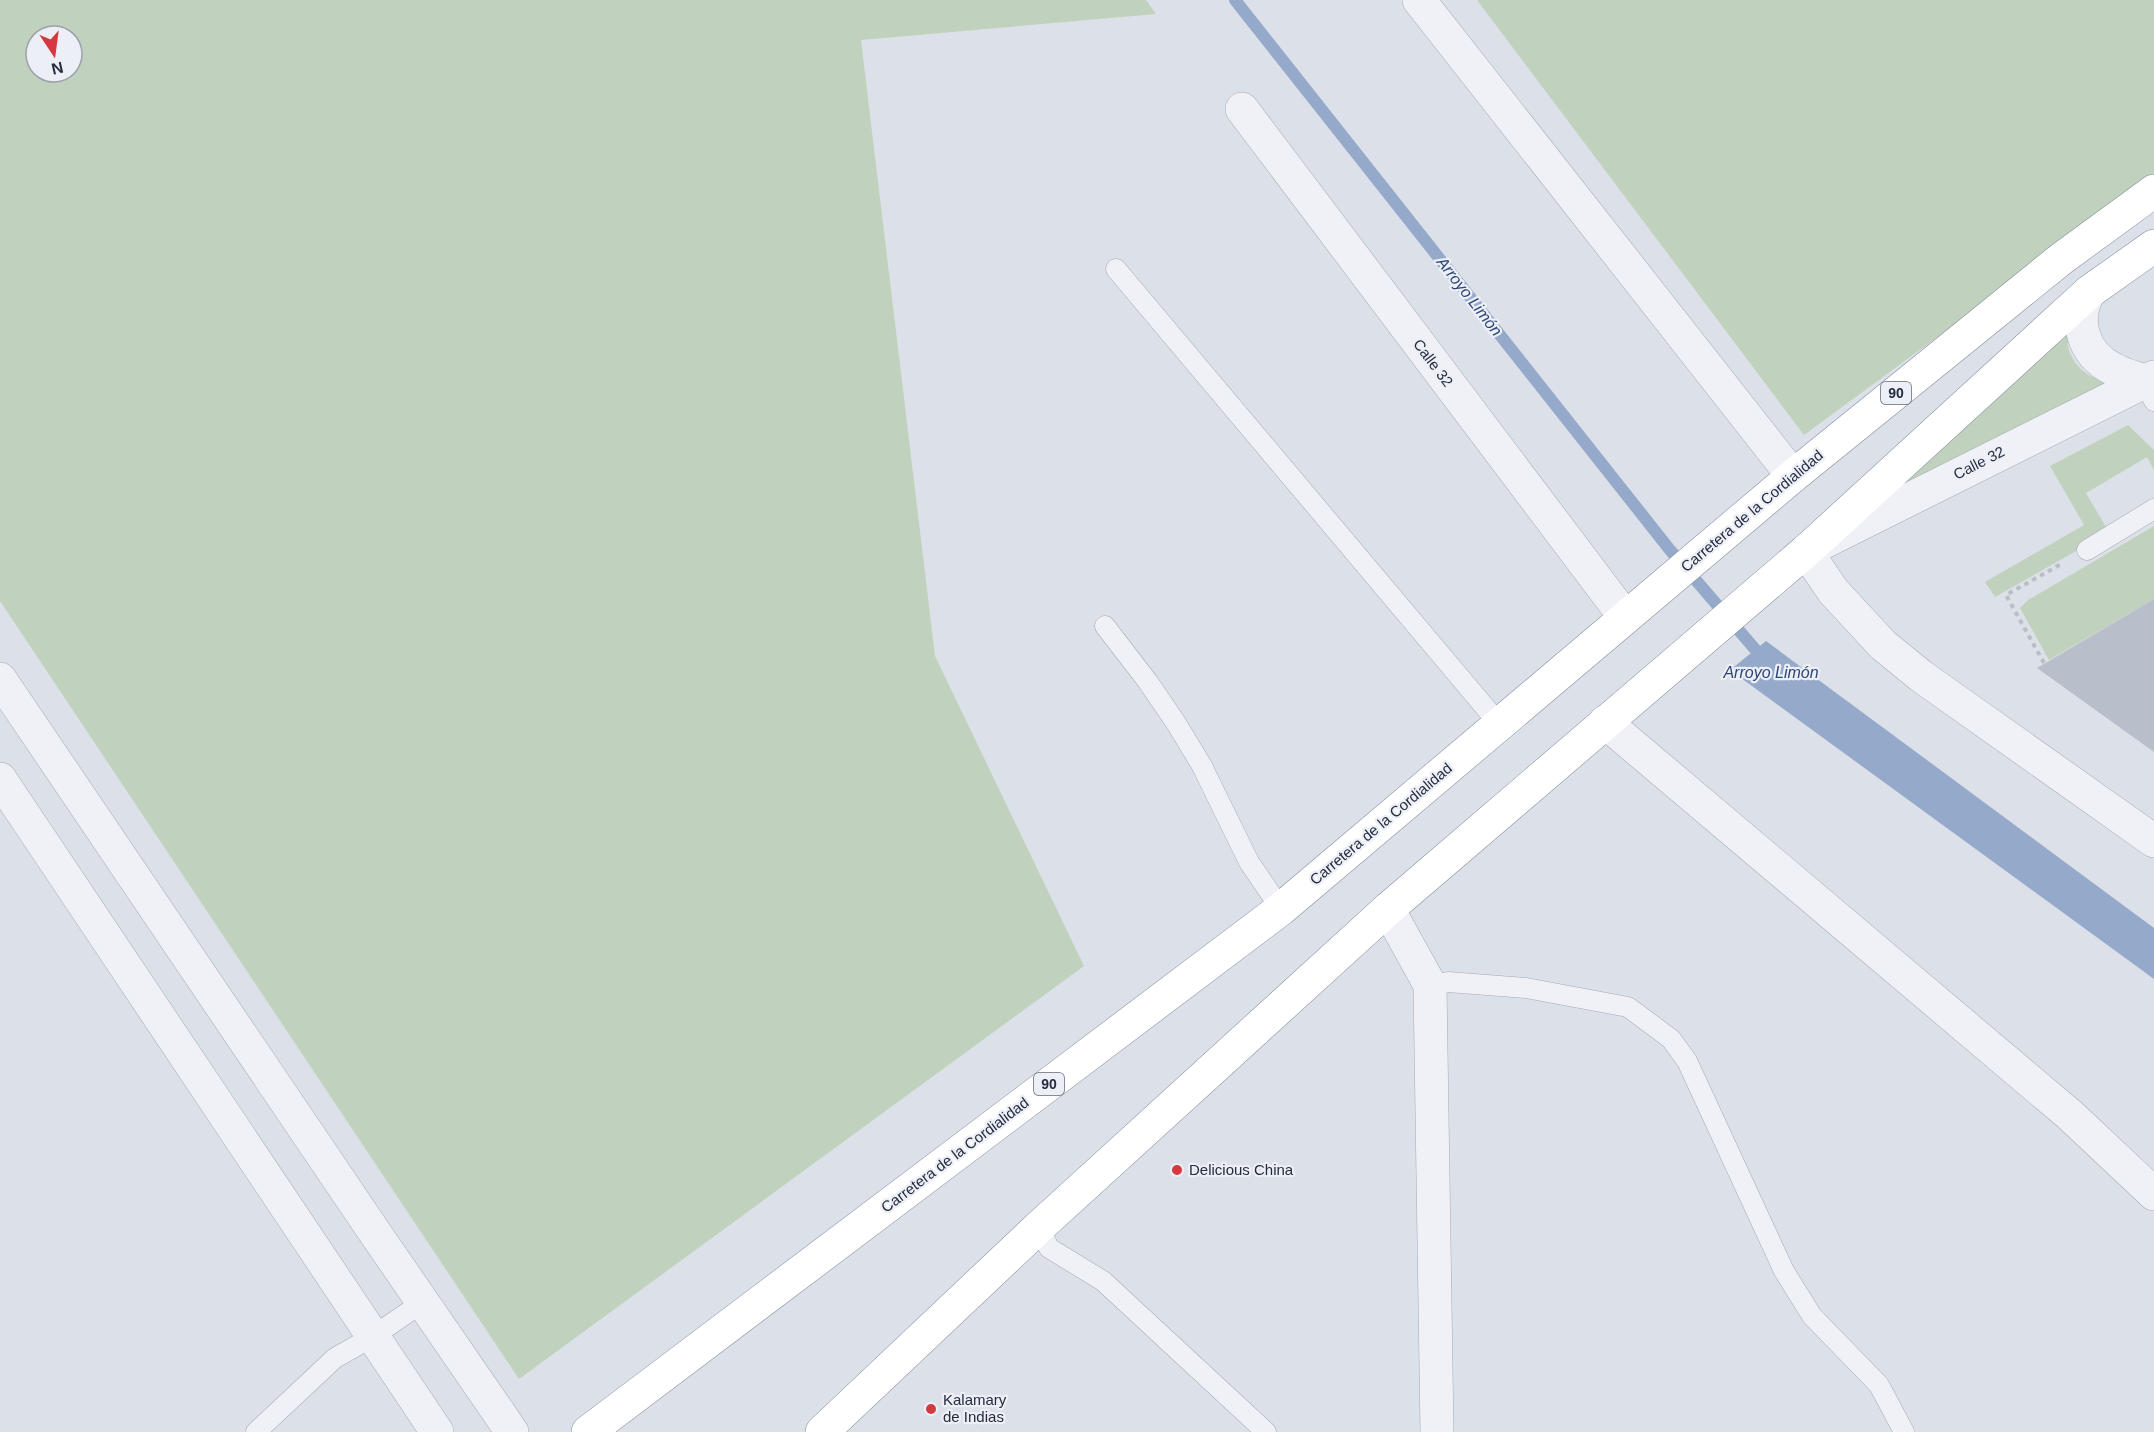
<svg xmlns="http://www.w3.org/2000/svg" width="2154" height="1432" font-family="Arial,sans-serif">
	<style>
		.green { fill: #c0d2bd; fill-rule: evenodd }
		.water { fill: #95a9cb }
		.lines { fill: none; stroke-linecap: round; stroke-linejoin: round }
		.stream { stroke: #95a9cb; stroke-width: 12 }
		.building { fill: #b9becb }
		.service-casing { stroke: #a5aab5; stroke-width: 21 }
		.minor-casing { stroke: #a5aab5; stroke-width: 34 }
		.tertiary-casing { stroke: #a5aab5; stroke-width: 34 }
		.trunk-casing { stroke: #838b9f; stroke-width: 34 }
		.path { stroke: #babec6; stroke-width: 4; stroke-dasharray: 4.5 4.5; stroke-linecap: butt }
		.service { stroke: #eff1f6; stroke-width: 20 }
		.minor { stroke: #eff1f6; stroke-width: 33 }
		.tertiary { stroke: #eff1f6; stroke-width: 33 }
		.trunk { stroke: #fff; stroke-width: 33 }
		.poi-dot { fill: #d63840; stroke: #eceff5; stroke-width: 2 }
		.labels { text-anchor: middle; stroke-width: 4.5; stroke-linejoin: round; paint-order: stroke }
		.shield { fill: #eceff5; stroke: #616676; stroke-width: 1.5 }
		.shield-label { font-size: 14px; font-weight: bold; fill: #252c3f }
		.street-label { font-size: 15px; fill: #252c3f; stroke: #eceff5 }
		.poi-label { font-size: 15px; fill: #252c3f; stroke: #eceff5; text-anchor: start }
		.water-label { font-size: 16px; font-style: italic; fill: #2d4675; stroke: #eceff5 }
	</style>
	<rect width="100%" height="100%" fill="#dce0e8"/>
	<g class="green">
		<path d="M0 0H1146L1156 14 861 40 935 656 1084 966 519 1379 0 601ZM36 36H72V72H36Z"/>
		<path d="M1477 0H2154V178L1804 435Z"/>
		<path d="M2076 324C2073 330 2069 336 2068 342 2067 346 2069 351 2071 355 2081 377 2100 381 2122 382L1841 529Z"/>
		<path d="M2128 425 2154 450V470L2147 457 2086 493 2106 527 2082 541 2085 546 1995 597 1985 582 2084 525 2050 466Z"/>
		<path d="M2154 526V599L2049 660 2020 608 2028 600Z"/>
	</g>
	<path class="water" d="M1766 641 2154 928V979L1730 670Z"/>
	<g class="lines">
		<path class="stream" d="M1235 0 1670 550 1760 655"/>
	</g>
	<path class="building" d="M2154 599V752L2037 668Z"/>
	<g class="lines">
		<defs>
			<g id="service">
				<path d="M1116 269 1500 725"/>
				<path d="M2144 381 2154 401"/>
				<path d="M2087 550 2154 509"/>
				<path d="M1105 626 1148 682 1176 723 1202 766 1249 862 1281 909"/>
				<path d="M1430 985 1448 982 1526 988 1628 1007 1671 1039 1687 1061 1784 1271 1812 1316 1879 1385 1904 1432"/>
				<path d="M1039 1227 1049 1248 1103 1281 1266 1432"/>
				<path d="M256 1432 335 1358 372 1337 423 1302"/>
			</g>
			<g id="minor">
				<path d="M1419 0 1793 476"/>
				<path d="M1242 109 1625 617"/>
				<path d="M1806 551 1833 591 1883 645 1921 676 2154 841"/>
				<path d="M1605 722 2070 1115 2154 1194"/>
				<path d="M1388 909 1430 985 1437 1432"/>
			</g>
			<g id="tertiary">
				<path d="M2089 292C2073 320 2083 354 2113 369 2122 374 2133 377 2144 381"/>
				<path d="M1820 544 2154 377"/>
				<path d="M0 679 373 1230 512 1432"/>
				<path d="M0 779 437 1432"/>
			</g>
			<g id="trunk">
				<path d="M588 1432 1281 909 1793 476 2061 259 2154 191"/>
				<path d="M822 1432 1039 1227 1388 909 1806 551 2089 292 2154 246"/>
			</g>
		</defs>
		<use href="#service" class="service-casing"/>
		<use href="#minor" class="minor-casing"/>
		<use href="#tertiary" class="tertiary-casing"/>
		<use href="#trunk" class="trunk-casing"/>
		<path class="path" d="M2044 663 2006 595 2063 563"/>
		<use href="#service" class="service"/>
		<use href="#minor" class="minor"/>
		<use href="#tertiary" class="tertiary"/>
		<use href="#trunk" class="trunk"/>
	</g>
	<g class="poi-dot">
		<circle cx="1177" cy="1170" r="6"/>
		<circle cx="931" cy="1409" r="6"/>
	</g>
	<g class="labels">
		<g class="shield">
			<rect x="1881" y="382" width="30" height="22" rx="4.5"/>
			<rect x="1034" y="1073" width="30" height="22" rx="4.5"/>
		</g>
		<g class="shield-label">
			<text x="1896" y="398">90</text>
			<text x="1049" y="1089">90</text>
		</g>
		<g class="street-label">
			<text transform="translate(1433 363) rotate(53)" y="5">Calle 32</text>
			<text transform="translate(1979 463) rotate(-27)" y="5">Calle 32</text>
			<text transform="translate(1752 511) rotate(-40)" y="5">Carretera de la Cordialidad</text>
			<text transform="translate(1381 824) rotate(-40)" y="5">Carretera de la Cordialidad</text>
			<text transform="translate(955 1155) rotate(-37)" y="5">Carretera de la Cordialidad</text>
		</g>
		<g class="poi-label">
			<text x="1189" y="1175">Delicious China</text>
			<text x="943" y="1405">Kalamary<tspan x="943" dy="17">de Indias</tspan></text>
		</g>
		<g class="water-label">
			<text transform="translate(1470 296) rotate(52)" y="6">Arroyo Limón</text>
			<text x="1771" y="678">Arroyo Limón</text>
		</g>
	</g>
	<g transform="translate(54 54) rotate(167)"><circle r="28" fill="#eceff5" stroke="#9ca1ac" stroke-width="1.5"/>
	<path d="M0-4.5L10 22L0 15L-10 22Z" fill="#d63840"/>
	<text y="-9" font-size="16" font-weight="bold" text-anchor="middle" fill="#252c3f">N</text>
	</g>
</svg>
